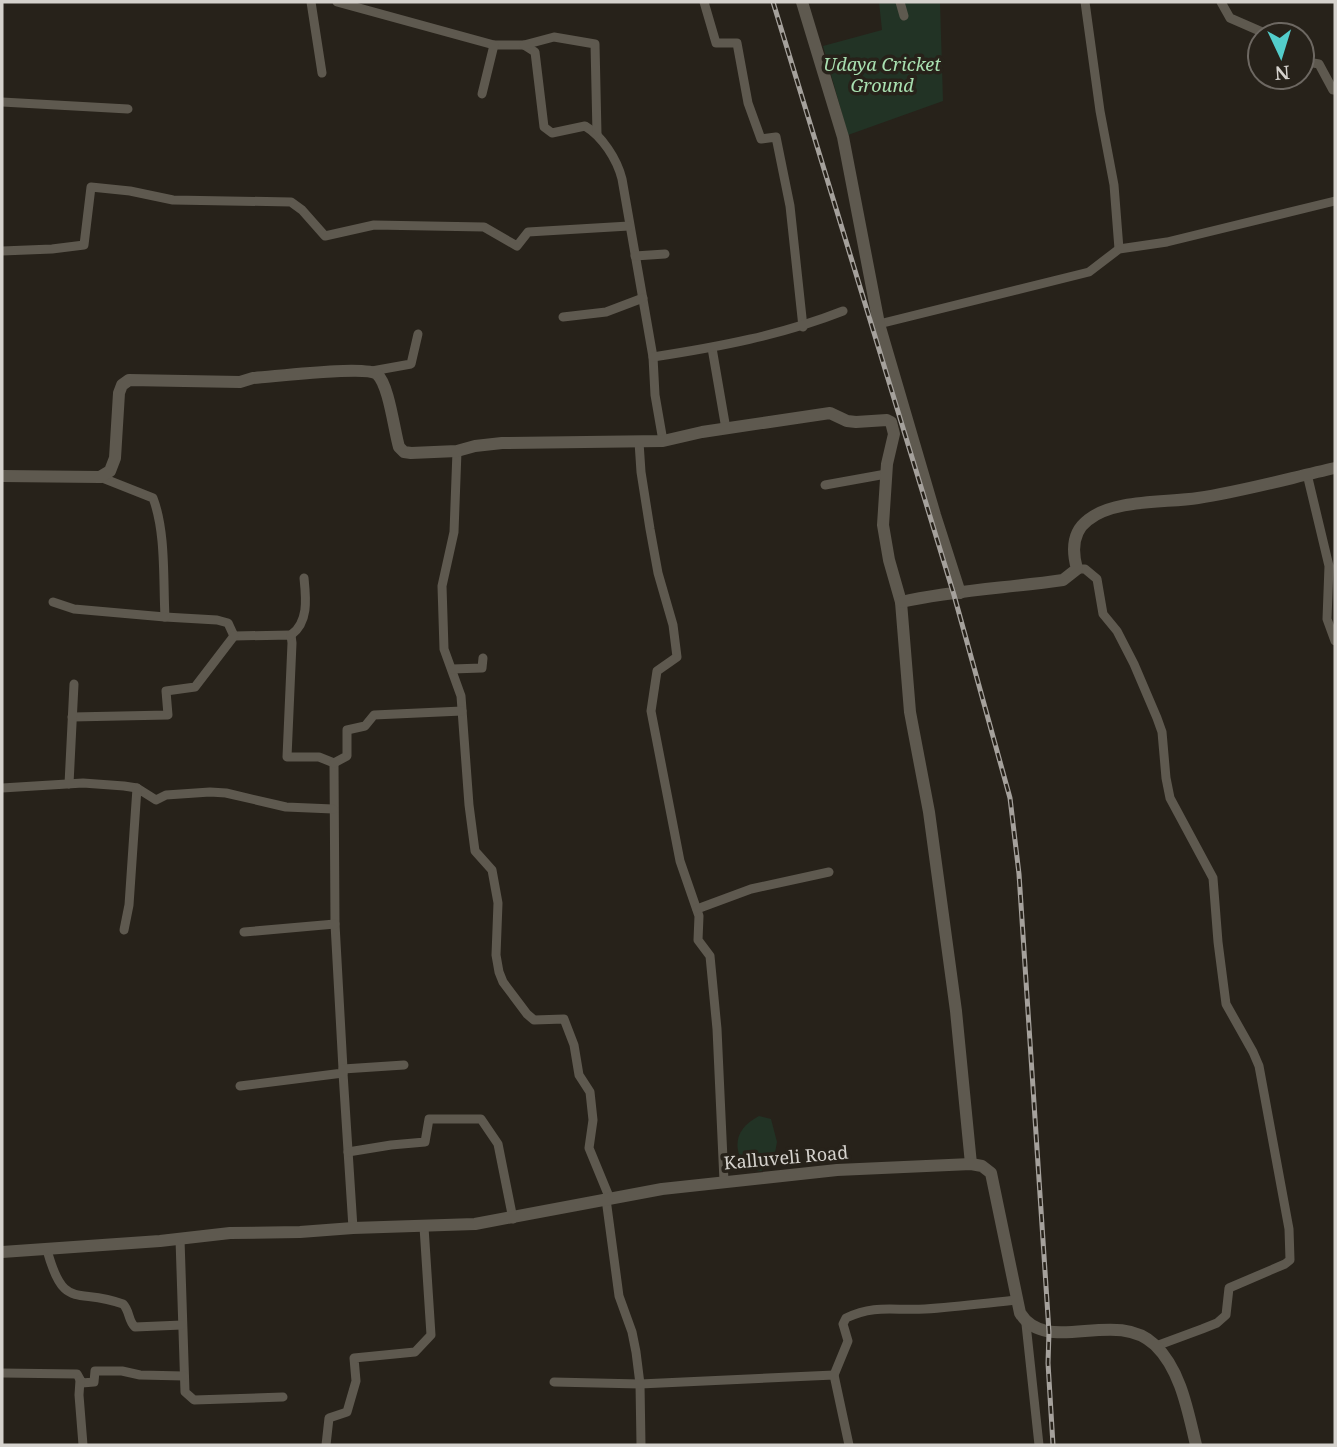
<svg xmlns="http://www.w3.org/2000/svg" width="1337" height="1447" font-family="'Noto Serif',serif">
	<style>
		.green { fill: #223325 }
		.lines { fill: none; stroke-linecap: round; stroke-linejoin: round }
		.street { stroke: #5e594f; stroke-width: 9 }
		.secondary { stroke: #5e594f; stroke-width: 12 }
		.rail-casing { stroke: #a5a19c; stroke-width: 5 }
		.rail { stroke: #27221a; stroke-width: 2.5; stroke-dasharray: 8; stroke-linecap: butt }
		.labels { text-anchor: middle; stroke-width: 7; stroke-linejoin: round; paint-order: stroke }
		.park-label { font-size: 18px; font-style: italic; fill: #a9e0b1; stroke: #27221a }
		.street-label { font-size: 18px; fill: #d5d2cd; stroke: #27221a }
	</style>
	<rect width="100%" height="100%" fill="#27221a"/>
	<g class="green">
		<path d="M879 2H940L943 101 848 135 823 46 882 30Z"/>
		<path d="M759 1116 771 1119 777 1142 773 1163 761 1171 746 1168C731 1146 736 1128 759 1116Z"/>
	</g>
	<g class="lines">
		<g class="street">
			<path d="M311 2 322 73"/>
			<path d="M337 2 494 45H524L535 52 544 127 552 133 585 126C602 136 617 159 622 179L653 357 655 395 663 441"/>
			<path d="M704 2 716 43H737L748 103 761 139 776 137 790 206 803 327"/>
			<path d="M900 2 904 16"/>
			<path d="M1085 2 1100 111 1114 185 1119 249"/>
			<path d="M1221 2 1230 18 1269 35"/>
			<path d="M524 45 554 37 595 44 597 134"/>
			<path d="M1302 61 1319 64 1333 90H1335"/>
			<path d="M482 94 494 45"/>
			<path d="M2 102 128 109"/>
			<path d="M2 251 52 249 84 245 91 187 130 191 173 200 291 202 302 210 325 236 374 225 484 227 517 246 528 232 629 226"/>
			<path d="M635 256 665 254"/>
			<path d="M563 317 606 312 643 298"/>
			<path d="M879 324 1089 272 1119 249 1167 242 1335 201"/>
			<path d="M712 348 726 429"/>
			<path d="M653 357C718 347 782 335 843 311"/>
			<path d="M372 371 411 364 418 334"/>
			<path d="M639 442 641 472 650 529 658 573 673 625 677 657 657 671 651 711 680 861 699 916 698 940 710 956 717 1029 724 1181"/>
			<path d="M457 451 454 532 442 586 444 649 461 696 469 805 475 851 492 870 498 903 496 955 499 972 503 982 527 1014 534 1020 564 1019 574 1045 579 1075 590 1092 593 1120 589 1148 610 1199"/>
			<path d="M1307 474 1329 566 1327 619 1335 641"/>
			<path d="M100 477 153 498C166 532 163 580 165 617L217 620 228 623 234 636 291 635 292 643 287 757H319L334 763"/>
			<path d="M825 485 886 474"/>
			<path d="M1077 569H1085L1097 579 1103 614 1117 631 1134 664 1157 718 1162 732 1166 778 1170 798 1213 878 1218 942 1226 1004 1253 1052 1259 1066 1289 1229 1290 1260 1285 1264 1229 1288 1226 1315 1217 1323 1202 1329 1156 1346"/>
			<path d="M53 602 74 609 165 617"/>
			<path d="M291 635C309 622 306 598 304 578"/>
			<path d="M452 669 482 668 483 658"/>
			<path d="M72 717 168 715 166 691 195 687 234 636"/>
			<path d="M334 763 335 924 343 1069"/>
			<path d="M334 763 347 756V730L365 726 374 715 462 711"/>
			<path d="M69 784 74 684"/>
			<path d="M2 788 83 783 124 786 137 788 156 800 166 795 210 792 226 793 286 807 333 809"/>
			<path d="M697 909 751 889 829 872"/>
			<path d="M124 930 129 905 137 788"/>
			<path d="M244 932 335 924"/>
			<path d="M343 1073 353 1228"/>
			<path d="M240 1086 343 1073V1069L404 1065"/>
			<path d="M348 1152 391 1145 425 1142 429 1119H481L498 1144 513 1219"/>
			<path d="M606 1199 619 1296 632 1332 636 1352 640 1384 641 1445"/>
			<path d="M180 1239 185 1392 194 1400 283 1397"/>
			<path d="M47 1250C64 1312 76 1287 123 1304 130 1311 128 1321 135 1327L182 1325"/>
			<path d="M1026 1324 1039 1445"/>
			<path d="M2 1373 77 1374 82 1383 94 1382 95 1371H122L140 1375 184 1376"/>
			<path d="M834 1375 848 1341 843 1324 846 1318C876 1304 894 1311 925 1309 956 1307 987 1303 1017 1300"/>
			<path d="M80 1380 79 1395 83 1445"/>
			<path d="M554 1382 640 1384 834 1375 849 1445"/>
			<path d="M326 1445 329 1418 347 1412 356 1381 354 1358 415 1352 431 1335 424 1227"/>
		</g>
		<g class="secondary">
			<path d="M802 2 843 137 879 324 935 515 960 593"/>
			<path d="M2 476 100 477 110 471 115 458 119 393 122 385 129 380 240 382 253 378C272 377 365 365 377 374 389 385 394 430 399 447L404 452 411 453 457 451 475 446 502 443 663 441 702 432 830 413 847 421 856 422 887 420 891 422 894 434 887 464 883 525 889 560 901 602 910 712 929 812 956 1011 971 1164"/>
			<path d="M901 602C954 590 1009 588 1063 580L1077 569C1072 551 1072 532 1088 520 1114 499 1165 503 1198 498 1244 491 1290 478 1335 468"/>
			<path d="M2 1252 160 1241 230 1233 300 1232 353 1228 475 1224 662 1189 837 1170 971 1164 982 1166 991 1173 1020 1313C1047 1357 1115 1307 1155 1345 1181 1370 1188 1412 1196 1445"/>
		</g>
		<defs>
			<path id="rail" d="M773 2 954 595 1010 798 1019 874 1049 1332 1048 1363 1053 1445"/>
		</defs>
		<use href="#rail" class="rail-casing"/>
		<use href="#rail" class="rail"/>
	</g>
	<g class="labels">
		<g class="park-label">
			<text x="882" y="71">Udaya Cricket<tspan x="882" dy="21">Ground</tspan></text>
		</g>
		<g class="street-label">
			<text transform="translate(786 1158) rotate(-5)" y="6">Kalluveli Road</text>
		</g>
	</g>
	<rect width="1337" height="1447" fill="none" stroke="#d5d2cd" stroke-width="7"/>
	<g transform="translate(1281 56) rotate(176)"><circle r="33" fill="#27221a" stroke="#6d6862" stroke-width="2"/>
	<path d="M0-5L12 26L0 18L-12 26Z" fill="#53cdcb"/>
	<text y="-10" font-size="19" font-weight="bold" text-anchor="middle" fill="#d5d2cd">N</text>
	</g>
</svg>
